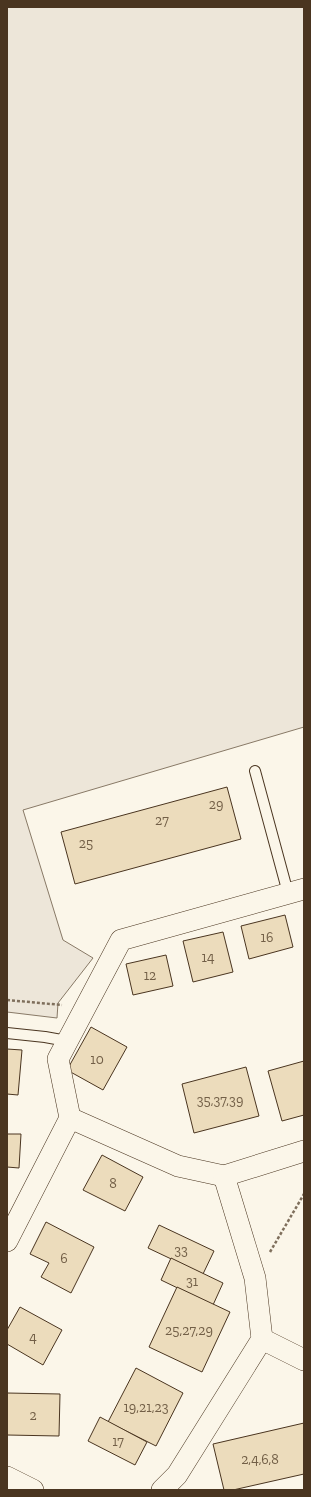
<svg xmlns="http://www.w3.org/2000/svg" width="311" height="1497" font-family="'Zilla Slab',serif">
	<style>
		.green { fill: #ede6d9; stroke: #887966 }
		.building { fill: #ecdcbc; stroke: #4a3520 }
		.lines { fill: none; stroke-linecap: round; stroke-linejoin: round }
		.service-casing { stroke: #4a3520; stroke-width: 12 }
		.minor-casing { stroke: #4a3520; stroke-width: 22 }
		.path { stroke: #7f6f5c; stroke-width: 2.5; stroke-dasharray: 3 2; stroke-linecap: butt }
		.service { stroke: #fbf6e9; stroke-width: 10 }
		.minor { stroke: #fbf6e9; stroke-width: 21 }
		.labels { text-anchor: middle; stroke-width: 3; stroke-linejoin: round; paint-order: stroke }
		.number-label { font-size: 14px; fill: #725f47 }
	</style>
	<rect width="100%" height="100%" fill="#fbf6e9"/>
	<path class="green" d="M7 7H304V727L23 810 63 940 93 958 58 1003 57 1018 7 1012Z"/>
	<g class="building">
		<path d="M227 787 241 839 75 884 61 832Z"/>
		<path d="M285 915 293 947 249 959 241 926Z"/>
		<path d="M223 932 233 972 193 982 183 941Z"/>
		<path d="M166 955 173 986 133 995 126 964Z"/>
		<path d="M91 1027 127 1047 103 1090 67 1070Z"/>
		<path d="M7 1049 22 1050 18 1095 7 1094Z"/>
		<path d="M304 1061V1115L282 1121 268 1071Z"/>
		<path d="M246 1067 259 1116 194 1133 182 1084Z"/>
		<path d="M7 1134H21L19 1168 7 1167Z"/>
		<path d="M102 1155 143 1177 125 1211 83 1190Z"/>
		<path d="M46 1222 94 1247 71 1293 41 1277 49 1263 30 1254Z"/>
		<path d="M159 1225 214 1251 203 1274 148 1248Z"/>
		<path d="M171 1258 223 1283 213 1305 161 1280Z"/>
		<path d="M177 1287 230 1312 202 1372 149 1347Z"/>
		<path d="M20 1307 62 1330 43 1365 7 1344V1330Z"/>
		<path d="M136 1368 183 1393 156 1446 108 1422Z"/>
		<path d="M7 1393 60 1394 59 1436 7 1435Z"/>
		<path d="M100 1417 147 1442 135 1465 88 1441Z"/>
		<path d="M304 1423V1474L233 1490H224L213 1444Z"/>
	</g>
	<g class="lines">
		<defs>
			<g id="service">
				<path d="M255 771 288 893"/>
				<path d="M7 1033 45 1037 67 1041"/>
			</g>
			<g id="minor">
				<path d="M70 1118 178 1166 224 1176"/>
				<path d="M7 1241 70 1118 58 1059 121 940 304 889"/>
				<path d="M262 1339 304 1360"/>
				<path d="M7 1477 33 1490"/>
				<path d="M162 1490 177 1475 262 1339 255 1278 224 1176 304 1151"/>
			</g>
		</defs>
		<use href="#service" class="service-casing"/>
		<use href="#minor" class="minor-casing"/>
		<g class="path">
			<path d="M7 1000 62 1005"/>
			<path d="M270 1252 304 1194"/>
		</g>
		<use href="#service" class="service"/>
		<use href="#minor" class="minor"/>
	</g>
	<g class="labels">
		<g class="number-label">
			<text x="216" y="809">29</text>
			<text x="162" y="825">27</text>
			<text x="86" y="848">25</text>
			<text x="267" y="942">16</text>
			<text x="208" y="962">14</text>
			<text x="150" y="980">12</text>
			<text x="97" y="1064">10</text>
			<text x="220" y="1105">35,37,39</text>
			<text x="113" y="1188">8</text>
			<text x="181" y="1255">33</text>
			<text x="64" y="1263">6</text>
			<text x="192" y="1286">31</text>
			<text x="189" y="1335">25,27,29</text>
			<text x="33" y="1342">4</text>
			<text x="146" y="1412">19,21,23</text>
			<text x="33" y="1420">2</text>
			<text x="118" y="1446">17</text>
			<text x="260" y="1464">2,4,6,8</text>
		</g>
	</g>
	<rect width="311" height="1497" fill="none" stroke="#4a3520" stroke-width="16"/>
</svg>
